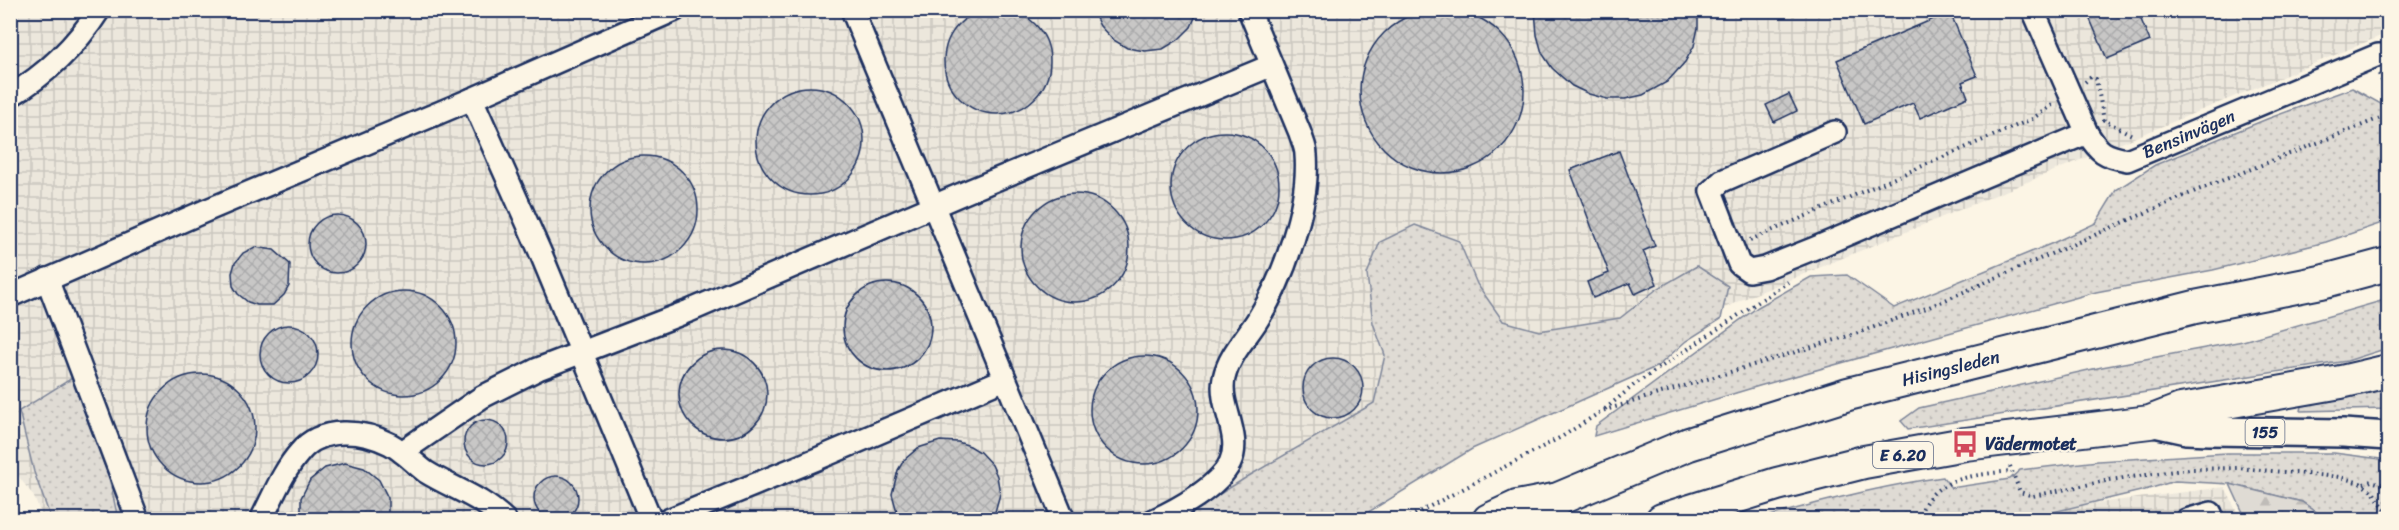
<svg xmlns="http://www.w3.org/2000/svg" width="2399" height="530" font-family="Sriracha,sans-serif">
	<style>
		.industrial { fill: url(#industrial-grid) }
		.grass { fill: url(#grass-dots); stroke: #7d8599; stroke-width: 1.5 }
		.forest { fill: url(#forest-firs); stroke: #7d8599; stroke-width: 1.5 }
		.building { fill: url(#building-cross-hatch); stroke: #1b2f5e; stroke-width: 1.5 }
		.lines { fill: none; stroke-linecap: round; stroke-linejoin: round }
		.minor-casing { stroke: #1b2f5e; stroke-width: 26 }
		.major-casing { stroke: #1b2f5e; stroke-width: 32 }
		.highway-casing { stroke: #1b2f5e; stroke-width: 36 }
		.path { stroke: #1b2f5e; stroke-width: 4; stroke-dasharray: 1.5 4.5; stroke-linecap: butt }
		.minor { stroke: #fcf5e5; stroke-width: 21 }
		.major { stroke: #fcf5e5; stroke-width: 27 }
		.highway { stroke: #fcf5e5; stroke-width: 32 }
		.labels { text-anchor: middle; stroke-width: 4.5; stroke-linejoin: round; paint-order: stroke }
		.shield { fill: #fcf5e5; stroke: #5e6a86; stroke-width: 1.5 }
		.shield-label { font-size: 16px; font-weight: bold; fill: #1b2f5e }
		.street-label { font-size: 18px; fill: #1b2f5e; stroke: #fcf5e5 }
		.poi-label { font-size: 18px; font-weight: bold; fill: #1b2f5e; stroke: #fcf5e5; text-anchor: start }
	</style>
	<defs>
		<pattern id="industrial-grid" width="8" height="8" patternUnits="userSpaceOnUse" patternTransform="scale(1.5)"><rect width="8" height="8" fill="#ece7dc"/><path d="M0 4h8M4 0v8" fill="none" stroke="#cac6bf"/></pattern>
		<pattern id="grass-dots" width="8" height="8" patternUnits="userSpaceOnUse" patternTransform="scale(1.5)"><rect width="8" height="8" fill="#dfdbd4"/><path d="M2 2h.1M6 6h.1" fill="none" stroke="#bfbcb8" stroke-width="1.8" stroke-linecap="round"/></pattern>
		<pattern id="forest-firs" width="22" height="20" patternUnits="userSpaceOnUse" patternTransform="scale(1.5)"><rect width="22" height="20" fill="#dfdbd4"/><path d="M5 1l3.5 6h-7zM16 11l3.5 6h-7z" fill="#bfbcb8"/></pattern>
		<pattern id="building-cross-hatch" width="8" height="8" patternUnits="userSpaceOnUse" patternTransform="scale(1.5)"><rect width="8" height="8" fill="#c8c7c6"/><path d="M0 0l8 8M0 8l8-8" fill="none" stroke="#ababac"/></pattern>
	</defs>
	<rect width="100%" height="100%" fill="#fcf5e5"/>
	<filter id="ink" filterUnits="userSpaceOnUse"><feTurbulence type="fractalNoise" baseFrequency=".0167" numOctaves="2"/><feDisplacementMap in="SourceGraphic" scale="12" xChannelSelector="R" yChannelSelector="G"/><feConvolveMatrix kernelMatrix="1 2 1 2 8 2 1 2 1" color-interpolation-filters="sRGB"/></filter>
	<g filter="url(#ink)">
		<g class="industrial">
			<path d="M2388 10V33L1741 300 1294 519 44 520 33 495 19 477 11 474 10 11Z"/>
			<path d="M2225 487 2240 519 1964 520Z"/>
		</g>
		<g class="grass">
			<path d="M2352 88 2381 104 2388 120V221L2326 242 2213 270 2096 292 1759 386 1594 436 1596 426 1758 307 1811 277 1847 275 1894 308 2053 243 2096 223 2116 190 2155 165 2267 119Z"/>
			<path d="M1415 225 1459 241 1477 284 1503 321 1539 331 1620 318 1657 289 1697 266 1728 286 1721 319 1686 341 1658 366 1472 449 1357 519H1180L1247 477 1374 403 1385 355 1373 323 1367 274 1380 242Z"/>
			<path d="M2388 299V348L2347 361 1908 429 1901 421 1919 408 2102 367 2243 341Z"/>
			<path d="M72 378 109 477 118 519H51L34 472 19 411Z"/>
			<path d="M2388 385V409L2301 411 2302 406 2331 401Z"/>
			<path d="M2227 453H2334L2388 460V519H2326L2302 502 2230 484 2175 481 2145 490 2024 519 1756 520C1818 502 1879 486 1943 477L1951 488 2010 479 2020 470 2098 461Z"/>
		</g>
		<path class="forest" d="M2230 484 2302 502 2326 519H2246Z"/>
		<g class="building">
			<circle cx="997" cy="61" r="53"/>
			<circle cx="1442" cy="91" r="82"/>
			<path d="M1092 10H1198L1191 27 1178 40 1163 49 1145 51 1127 48 1112 39 1100 26Z"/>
			<path d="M1535 10H1698V28L1694 46 1685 62 1667 82 1643 95 1625 99H1607L1589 94 1572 86 1552 68 1542 53 1537 35Z"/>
			<path d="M2086 10H2137L2150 41 2107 59Z"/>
			<path d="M1950 12 1977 76 1962 82 1968 97 1920 118 1913 103 1864 124 1837 60Z"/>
			<circle cx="810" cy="141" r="54"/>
			<path d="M1789 94 1797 111 1774 122 1766 105Z"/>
			<circle cx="1225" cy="186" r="54"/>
			<path d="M1619 151 1655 246 1643 251 1657 284 1635 294 1630 283 1593 298 1587 282 1609 273 1570 170Z"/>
			<circle cx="644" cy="210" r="54"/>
			<circle cx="1075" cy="248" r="54"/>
			<circle cx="337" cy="244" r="29"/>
			<path d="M255 247 274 250 290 264 289 286 284 295 273 305H257L248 302 238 294 233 286 232 273 235 263 243 253Z"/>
			<circle cx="887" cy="327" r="44"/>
			<circle cx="404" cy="343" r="52"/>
			<circle cx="289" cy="354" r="29"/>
			<circle cx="723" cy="394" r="44"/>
			<circle cx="1144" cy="410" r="54"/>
			<circle cx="1333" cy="388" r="30"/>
			<circle cx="201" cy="428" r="54"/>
			<circle cx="486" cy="442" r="22"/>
			<path d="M940 441 958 442 970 446 980 452 992 465 997 476 1000 494 993 519H899L892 494 898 470 904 460 918 448Z"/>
			<path d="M345 463 364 468 379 480 388 498V519H301V498L310 480 325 468Z"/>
			<circle cx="556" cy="498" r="22"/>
		</g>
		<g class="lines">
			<defs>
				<g id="minor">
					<path d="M852 10 1064 520"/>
					<path id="s1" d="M2033 10 2087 133C2099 152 2104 156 2127 160L2378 55H2388"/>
					<path d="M10 96C47 74 76 46 99 10"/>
					<path d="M472 99 541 254 651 520"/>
					<path d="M1835 132 1722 181 1711 191 1739 264 1749 271 1765 268 1815 248 2087 133"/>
					<path d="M47 279 138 520"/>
					<path d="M10 296 205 211 472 99 675 10"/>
					<path d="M402 452 482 397 538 369 689 311 971 190 1270 66"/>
					<path d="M261 520C273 497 283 471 300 452 321 426 363 430 390 444 403 451 414 463 426 472 452 488 483 498 505 520"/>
					<path d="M668 520 817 459 1005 379"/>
					<path d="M1154 520C1178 509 1218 487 1230 463 1243 436 1218 405 1224 378 1229 355 1247 337 1258 319 1284 278 1310 203 1306 155 1306 147 1302 140 1300 133L1249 10"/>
					<path d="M2186 520 2211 513"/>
				</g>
				<path id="major" d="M2150 422 2187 430 2209 431 2343 433 2388 436"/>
				<g id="highway">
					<path d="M1489 520 1517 507 1554 500"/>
					<path id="s2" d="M1532 520 1558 499 1689 444 1848 394 2195 307 2321 282 2388 264"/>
					<path d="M1662 520 1777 484 1864 462 1965 444 2150 422 2181 410 2341 382 2388 371"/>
				</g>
			</defs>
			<use href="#minor" class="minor-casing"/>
			<use href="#major" class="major-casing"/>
			<use href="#highway" class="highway-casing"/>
			<g class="path">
				<path d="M2379 74 2388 94"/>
				<path d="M2085 82 2091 77 2096 79 2104 120 2134 136"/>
				<path d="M1750 240 2032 119 2055 103"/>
				<path d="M1605 409 1634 385 1788 282"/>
				<path d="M2010 466 2020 492 2033 496 2110 480 2189 469 2238 468 2340 477 2360 483 2373 492 2388 513"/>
				<path d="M2364 484 2371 481 2388 486"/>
				<path d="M1404 520 1563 436 1602 411 1858 333 1929 307 2198 190 2388 115"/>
				<path d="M1919 520C1927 477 1976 475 2011 471"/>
			</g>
			<use href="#minor" class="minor"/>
			<use href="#major" class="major"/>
			<use href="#highway" class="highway"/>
		</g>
	</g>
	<defs>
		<symbol id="bus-bare" viewBox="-9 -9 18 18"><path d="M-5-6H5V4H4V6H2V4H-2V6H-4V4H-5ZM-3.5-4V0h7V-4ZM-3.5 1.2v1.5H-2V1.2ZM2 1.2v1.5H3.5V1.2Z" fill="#d1495b" stroke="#fcf5e5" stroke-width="2.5" paint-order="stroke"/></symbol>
	</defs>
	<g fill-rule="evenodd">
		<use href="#bus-bare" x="1946" y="425" width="38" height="38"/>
	</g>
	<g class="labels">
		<g class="shield">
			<rect x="2245.5" y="419" width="39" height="26" rx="4.5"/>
			<rect x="1873" y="442" width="60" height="26" rx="4.5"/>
		</g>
		<g class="shield-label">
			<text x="2265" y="438">155</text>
			<text x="1903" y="461">E 6.20</text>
		</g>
		<g class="street-label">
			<text dy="6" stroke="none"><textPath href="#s1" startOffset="252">Bensinvägen</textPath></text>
			<text dy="6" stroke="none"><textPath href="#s2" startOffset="448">Hisingsleden</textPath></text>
		</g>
		<g class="poi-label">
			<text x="1985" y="450">Vädermotet</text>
		</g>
	</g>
	<rect width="2399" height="530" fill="none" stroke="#fcf5e5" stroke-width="36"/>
	<rect x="18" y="18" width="2363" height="494" fill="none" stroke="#1b2f5e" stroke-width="2" filter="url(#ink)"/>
</svg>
